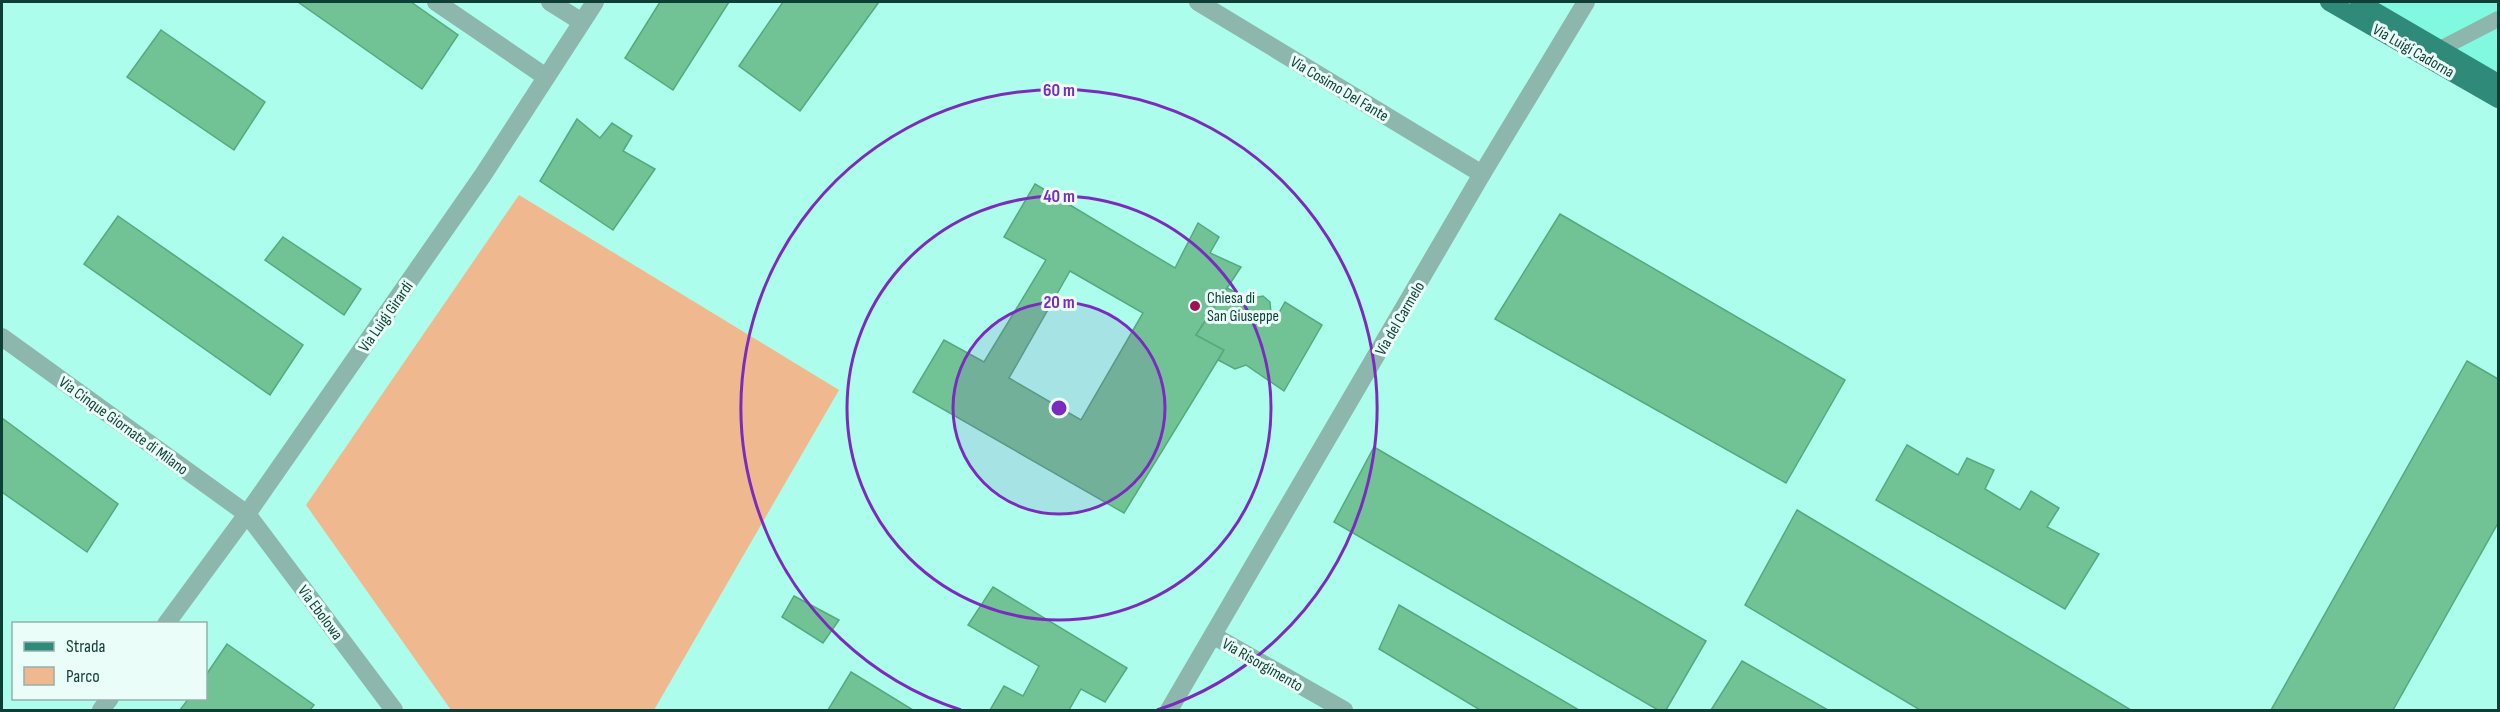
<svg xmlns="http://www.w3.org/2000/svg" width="2500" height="712" font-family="'Sofia Sans Condensed',sans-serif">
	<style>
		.built { fill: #81f8e0 }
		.green { fill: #f0b88e }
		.building { fill: #71c396; stroke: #56a97d; stroke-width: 1.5; fill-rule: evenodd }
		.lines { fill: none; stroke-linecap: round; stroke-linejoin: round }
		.service { stroke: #8db7ad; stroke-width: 16 }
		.minor { stroke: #8db7ad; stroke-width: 18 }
		.primary { stroke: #308a7a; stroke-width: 18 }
		.ring { fill: none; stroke: #7b2cbf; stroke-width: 3 }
		.poi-dot { fill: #a00f57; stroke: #eafdf8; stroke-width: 2 }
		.labels { text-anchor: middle; stroke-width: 6; stroke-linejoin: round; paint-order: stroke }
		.street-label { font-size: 16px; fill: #0e3e35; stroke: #eafdf8 }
		.poi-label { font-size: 16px; fill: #0e3e35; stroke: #eafdf8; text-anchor: start }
		.centre { fill: #7b2cbf; stroke: #eafdf8; stroke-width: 3 }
		.ring-label { font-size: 18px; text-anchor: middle; font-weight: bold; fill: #7b2cbf; stroke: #eafdf8; stroke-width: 6; stroke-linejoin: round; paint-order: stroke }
	</style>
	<rect width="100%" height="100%" fill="#acfdeb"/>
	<path class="built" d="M2365 2H2498V80Z"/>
	<path class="green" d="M519 195 839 390 654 710H451L306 505Z"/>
	<g class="building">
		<path d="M298 2H411L458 35 422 89Z"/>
		<path d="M660 2H729L673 90 625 58Z"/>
		<path d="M783 2H879L800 111 739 66Z"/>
		<path d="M161 30 265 102 234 150 127 77Z"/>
		<path d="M577 119 600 138 612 123 632 136 623 151 655 169 613 230 540 181Z"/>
		<path d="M1035 184 1175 268 1198 223 1219 237 1210 253 1241 267 1196 335 1224 350 1124 513 913 392 944 340 984 362 1046 260 1004 237ZM1070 271 1143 313 1081 420 1009 378Z"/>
		<path d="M1560 214 1845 380 1786 483 1495 319Z"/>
		<path d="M118 216 303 345 270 395 84 264Z"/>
		<path d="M283 237 361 289 344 315 265 260Z"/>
		<path d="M1227 288 1248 299 1263 296 1270 302 1271 313 1277 316 1285 302 1322 325 1284 391 1246 365 1235 369 1218 360 1224 350 1196 335Z"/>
		<path d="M2467 361 2498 379V523L2393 710H2271Z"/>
		<path d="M2 418 118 504 87 552 2 492Z"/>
		<path d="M1907 445 1958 475 1967 458 1994 470 1985 489 2020 510 2031 491 2059 508 2047 527 2099 554 2065 609 1876 500Z"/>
		<path d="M1374 447 1706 641 1666 710H1658L1334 522Z"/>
		<path d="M1797 510 2131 710H1920L1745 605Z"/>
		<path d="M993 587 1127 668 1105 702 1081 689 1069 710H990L1004 686 1023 696 1039 666 968 625Z"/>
		<path d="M794 596 839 620 823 643 782 617Z"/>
		<path d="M1399 605 1579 710H1480L1379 649Z"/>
		<path d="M227 644 314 705 310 710H180L189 698H206V675Z"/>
		<path d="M1742 661 1828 710H1711Z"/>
		<path d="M851 672 913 710H828Z"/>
	</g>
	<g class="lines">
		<path class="service" d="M2440 49 2498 19"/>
		<g class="minor">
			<path d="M436 2 546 77"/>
			<path d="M550 2 582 22"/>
			<path d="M1198 2 1482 174"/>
			<path d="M2 337 247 514 394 710"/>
			<path d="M166 624 247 514 483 175 595 2"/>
			<path d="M1214 636 1344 710"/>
			<path d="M101 710 110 698"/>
			<path d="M1169 710 1482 174 1586 2"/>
		</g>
		<g class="primary">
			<path d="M2329 2 2498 99"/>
			<path d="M2359 2 2498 83"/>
		</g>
	</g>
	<circle cx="1059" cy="408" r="106" fill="#7b2cbf" fill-opacity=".12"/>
	<g class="ring">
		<circle cx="1059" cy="408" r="106"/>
		<circle cx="1059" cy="408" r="212"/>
		<path d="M961 710A318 318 0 1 1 1157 710"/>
	</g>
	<circle class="poi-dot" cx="1195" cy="306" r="6"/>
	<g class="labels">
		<g class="street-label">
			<text transform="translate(2414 50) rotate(30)" y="6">Via Luigi Cadorna</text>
			<text transform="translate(1340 88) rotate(31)" y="6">Via Cosimo Del Fante</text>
			<text transform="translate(385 316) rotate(-55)" y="6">Via Luigi Girardi</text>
			<text transform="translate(1399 318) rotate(-60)" y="6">Via del Carmelo</text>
			<text transform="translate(124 425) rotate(36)" y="6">Via Cinque Giornate di Milano</text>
			<text transform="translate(321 612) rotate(53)" y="6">Via Ebolowa</text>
			<text transform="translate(1263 664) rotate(30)" y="6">Via Risorgimento</text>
		</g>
		<g class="poi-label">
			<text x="1207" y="303">Chiesa di<tspan x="1207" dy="18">San Giuseppe</tspan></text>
		</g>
	</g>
	<circle cx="1059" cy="408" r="9" class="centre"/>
	<g class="ring-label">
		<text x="1059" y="96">60 m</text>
		<text x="1059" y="202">40 m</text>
		<text x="1059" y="308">20 m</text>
	</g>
	<rect width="2500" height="712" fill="none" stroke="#0e3e35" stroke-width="6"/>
	<rect x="12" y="622" width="195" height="78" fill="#eafdf8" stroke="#92b1aa" stroke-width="1.5"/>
	<rect x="24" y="642" width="30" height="9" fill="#308a7a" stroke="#92b1aa" stroke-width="1.5"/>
	<text x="66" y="652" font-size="18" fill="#0e3e35">Strada</text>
	<rect x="24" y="667" width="30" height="18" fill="#f0b88e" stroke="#92b1aa" stroke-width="1.5"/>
	<text x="66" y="682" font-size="18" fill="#0e3e35">Parco</text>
</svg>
